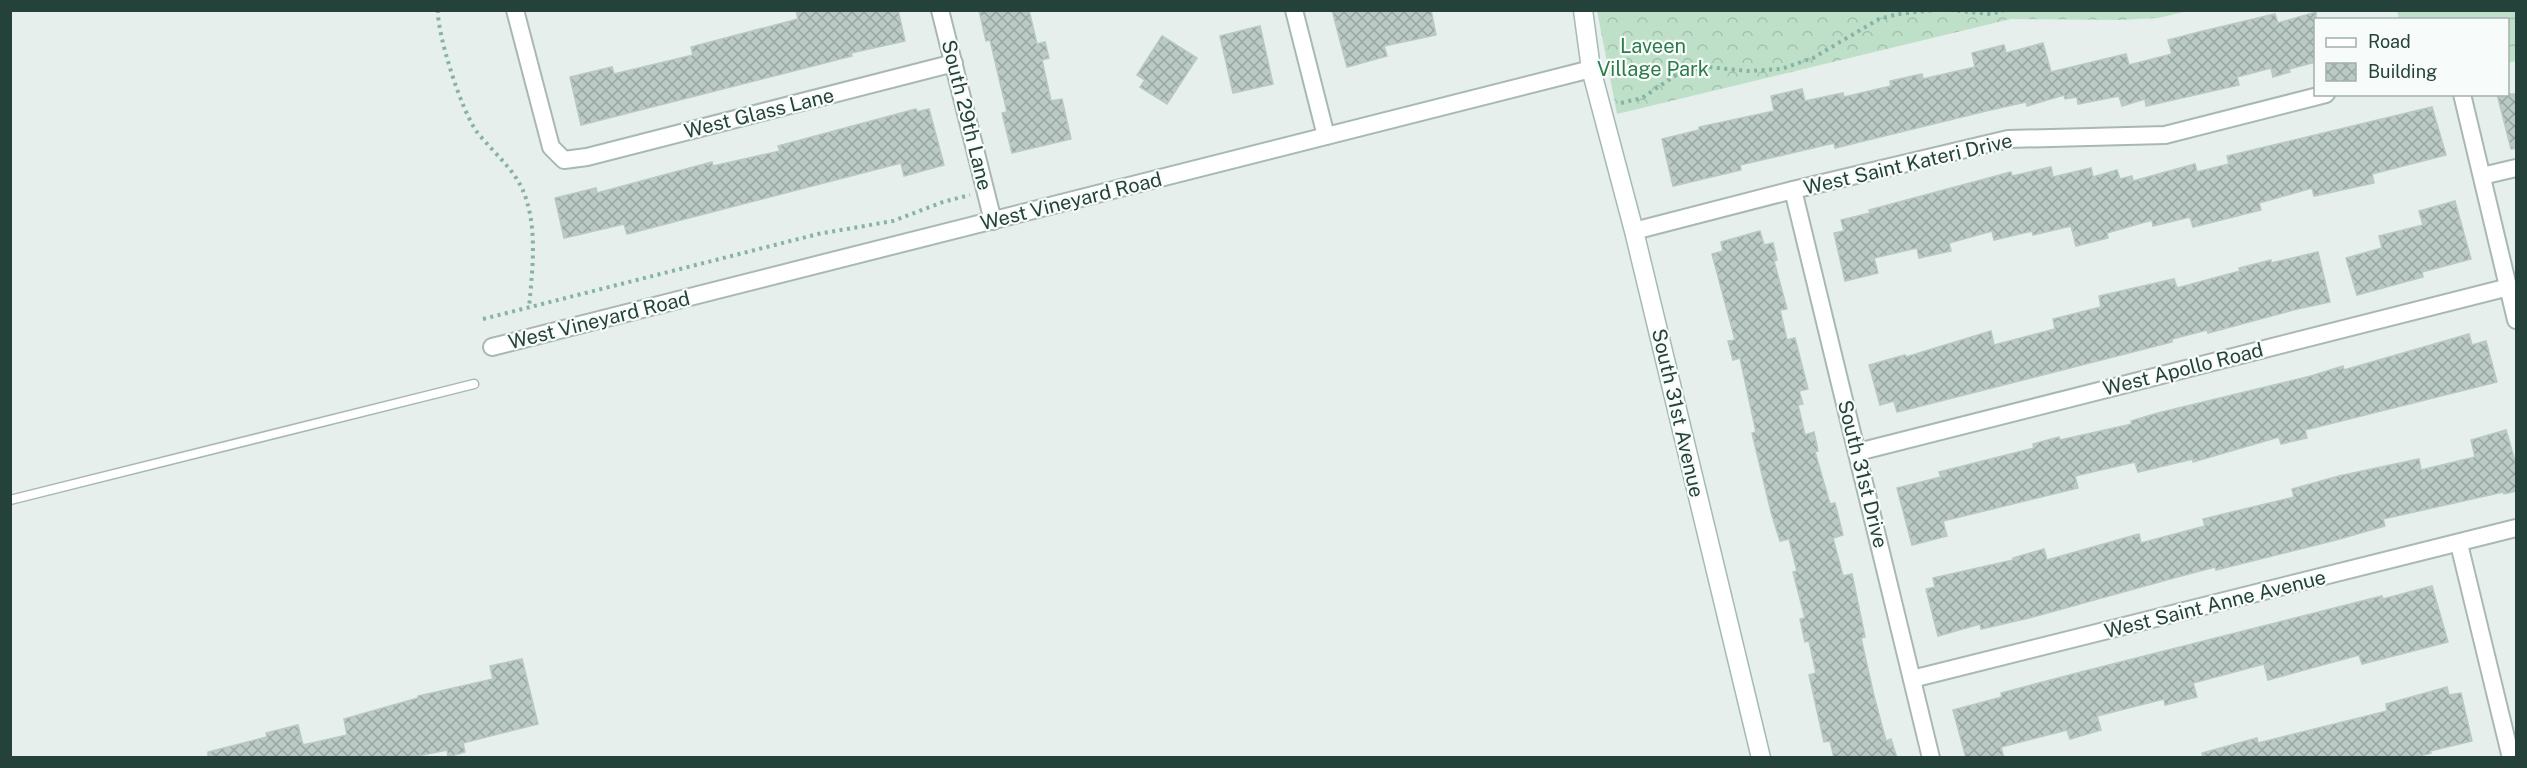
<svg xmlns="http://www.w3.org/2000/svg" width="2527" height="768" font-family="'Public Sans',sans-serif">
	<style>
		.forest { fill: url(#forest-crowns) }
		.building { fill: url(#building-cross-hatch); stroke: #b8c9c2; stroke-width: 1.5 }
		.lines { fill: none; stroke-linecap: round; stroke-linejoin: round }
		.lane-casing { stroke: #a8b8b2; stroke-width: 11 }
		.street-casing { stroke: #a8b8b2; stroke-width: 20 }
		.secondary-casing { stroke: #a4bbb3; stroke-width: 21 }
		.path { stroke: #86b3a5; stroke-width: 4; stroke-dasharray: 3 4.5; stroke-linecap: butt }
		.lane { stroke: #fff; stroke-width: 8 }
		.street { stroke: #fff; stroke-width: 16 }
		.secondary { stroke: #fff; stroke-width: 18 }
		.labels { text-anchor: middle; stroke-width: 4.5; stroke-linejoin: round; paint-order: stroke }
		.park-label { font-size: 20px; fill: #2d7a4b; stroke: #f7fbf9 }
		.street-label { font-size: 20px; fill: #24423a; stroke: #f7fbf9 }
	</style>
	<defs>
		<pattern id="forest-crowns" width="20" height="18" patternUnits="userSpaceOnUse" patternTransform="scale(1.5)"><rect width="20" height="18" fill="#bfe0c8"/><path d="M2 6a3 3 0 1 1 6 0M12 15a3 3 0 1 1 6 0" fill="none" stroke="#a4c1ad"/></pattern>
		<pattern id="building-cross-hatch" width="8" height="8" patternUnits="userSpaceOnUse" patternTransform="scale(1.5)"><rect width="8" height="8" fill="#bbcac4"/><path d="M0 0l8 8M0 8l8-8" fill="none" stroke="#98a6a0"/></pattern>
	</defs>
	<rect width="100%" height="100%" fill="#e6efeb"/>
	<g class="forest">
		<path d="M1597 11V10L2188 11 2158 18 2120 20 2011 19 1617 114Z"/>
		<path d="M2397 11H2516V61L2508 63V20L2399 19Z"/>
	</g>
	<g class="building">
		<path d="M796 10H898L905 41 851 53 852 56 581 125 570 77 612 67 614 74 693 55 691 47 798 19Z"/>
		<path d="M979 10H1029L1037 44 1045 42 1049 58 1042 60 1051 101 1062 99 1071 139 1012 153 1002 113 1007 112 990 40 986 41Z"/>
		<path d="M1332 10H1431L1436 35 1384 46 1387 56 1347 67Z"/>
		<path d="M2316 12V62L2289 69 2290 72 2273 77 2271 68 2237 77 2239 85 2146 106 2145 99 2122 106 2119 96 2078 104 2077 97 2065 99 2064 95 2027 106 2026 102 1986 111 1835 148 1834 143 1740 165 1741 170 1673 186 1662 139 1699 130V127L1774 111 1771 96 1802 89 1805 101 1843 93 1844 97 1891 86 1890 81 1922 74 1923 79 1975 67 1972 53 2004 45 2006 53 2043 43 2051 72 2126 54 2129 65 2172 54 2168 40 2199 32 2275 14 2278 23Z"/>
		<path d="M1260 26 1273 84 1233 93 1220 36Z"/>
		<path d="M1162 36 1197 58 1167 104 1140 87 1145 80 1137 75Z"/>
		<path d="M2497 94H2517V148L2511 149Z"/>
		<path d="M2432 107 2446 155 2372 174 2374 183 2314 196 2312 188 2259 203 2261 210 2193 227 2190 217 2153 226 2152 220 2107 233 2108 238 2076 246 2071 226 2033 235 2032 231 1994 240 1992 231 1949 243 1951 251 1919 258 1917 248 1874 258 1878 273 1845 281 1834 233 1844 231 1841 220 1870 213 1869 210 2011 172 2012 176 2051 167 2053 177 2091 168 2093 177 2117 170 2120 179 2132 176 2133 181 2195 164 2197 172 2229 164 2227 156Z"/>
		<path d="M916 109 917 112 929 109 944 165 904 176 901 163 627 234 624 224 564 238 555 198 596 188 597 193 712 162 713 166 780 151 778 146Z"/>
		<path d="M2455 201 2471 259 2422 272 2423 277 2357 295 2346 258 2382 248 2379 236 2423 225 2419 211Z"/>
		<path d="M1760 231 1764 245 1773 243 1777 260 1774 261 1787 309 1780 310 1787 340 1795 338 1808 389 1799 391 1803 404 1798 405 1805 435 1814 432 1818 451 1815 452 1830 504 1835 503 1843 535 1833 538 1843 576 1852 574 1865 637 1861 638 1874 696 1886 741 1891 739 1897 758H1834L1830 741 1824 742 1809 675 1816 673 1809 641 1805 642 1800 619 1805 618 1793 572 1797 571 1789 539 1780 541 1771 512 1752 433 1756 432 1740 358 1733 360 1728 341 1735 340 1712 254 1723 251 1721 242Z"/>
		<path d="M2318 252 2330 302 2297 309 2208 333 2207 330 2172 339V342L1897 412 1894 401 1880 405 1869 365 1905 355 1906 357 1991 331 1994 345 2055 329 2053 319 2101 307 2099 296 2174 279 2177 288 2240 271 2239 268 2271 260V263Z"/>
		<path d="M2469 334 2472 345 2486 341 2497 382 2305 430 2307 438 2281 444 2279 437 2193 462V459L2138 472 2135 462 2075 476 2078 488 1943 521 1947 536 1912 545 1897 488 1941 477 1939 472 2034 448 2033 444 2059 437 2060 440 2132 424 2131 421 2158 413 2311 376 2343 366 2344 370Z"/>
		<path d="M2506 430 2517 468V491L2504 494 2503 492 2383 519 2385 526 2336 540 2216 570 2215 567 2170 579 2029 618 1981 629 1980 624 1938 636 1926 589 1935 587 1933 578 2013 560V558L2044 549 2047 560 2139 534 2141 543 2205 526 2203 519 2294 497 2292 489 2339 476 2419 459 2421 470 2475 457 2471 440Z"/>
		<path d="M2432 586 2448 642 2362 664 2359 655 2268 680 2264 664 2193 683 2197 697 2165 705 2164 699 2097 716 2101 730 2070 739 2067 730 2001 747 2004 758H1966L1953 710 2002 697 2001 693 2085 671 2382 596 2383 599Z"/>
		<path d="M522 659 538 724 463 743 465 752 448 757 447 750 408 758H208V752L267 737 266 733 298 725 303 745 347 735 344 719 418 698V696L493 679 490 666Z"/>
		<path d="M2447 687 2449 695 2461 693 2472 741 2430 751 2431 753 2413 758H2203L2202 753 2257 738 2258 743 2387 711 2386 704Z"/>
	</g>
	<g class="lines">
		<defs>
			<path id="lane" d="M10 500 474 384"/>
			<g id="street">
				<path d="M515 10 551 147 564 160 587 157 954 63"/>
				<path d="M940 10 993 221"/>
				<path d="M1294 10 1326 136"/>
				<path d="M2462 94 2516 320"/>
				<path d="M2482 176 2516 168"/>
				<path d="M1793 190 1931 758"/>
				<path d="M1634 231 1793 190 2008 139 2165 135 2326 94"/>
				<path d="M492 347 1591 69"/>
				<path d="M1858 452 2509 287"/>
				<path d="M2459 544 2511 758"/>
				<path d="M1912 679 2516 528"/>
			</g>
			<path id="secondary" d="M1583 10 1591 69 1634 231 1761 758"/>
		</defs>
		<use href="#lane" class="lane-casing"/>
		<use href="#street" class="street-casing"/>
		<use href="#secondary" class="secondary-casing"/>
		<g class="path">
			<path d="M438 10C437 35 462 112 477 132 496 156 519 172 527 202 537 235 532 274 529 308"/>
			<path d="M1950 10 1991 14 2005 10"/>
			<path d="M1621 103 1642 98 1682 71 1708 67 1748 71 1781 69 1813 58 1879 19 1898 14 1936 10"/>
			<path d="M483 319 818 234 893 221 943 202 970 195"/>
		</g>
		<use href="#lane" class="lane"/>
		<use href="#street" class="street"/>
		<use href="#secondary" class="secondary"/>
	</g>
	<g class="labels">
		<g class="park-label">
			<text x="1653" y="53">Laveen<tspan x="1653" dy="23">Village Park</tspan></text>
		</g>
		<g class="street-label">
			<text transform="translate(759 113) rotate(-14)" y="7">West Glass Lane</text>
			<text transform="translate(967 115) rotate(76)" y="7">South 29th Lane</text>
			<text transform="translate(1908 164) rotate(-13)" y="7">West Saint Kateri Drive</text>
			<text transform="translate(1071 201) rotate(-14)" y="7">West Vineyard Road</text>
			<text transform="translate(599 320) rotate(-14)" y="7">West Vineyard Road</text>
			<text transform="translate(2183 369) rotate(-14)" y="7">West Apollo Road</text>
			<text transform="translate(1678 413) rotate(77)" y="7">South 31st Avenue</text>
			<text transform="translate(1863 474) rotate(76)" y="7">South 31st Drive</text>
			<text transform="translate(2215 604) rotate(-14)" y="7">West Saint Anne Avenue</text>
		</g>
	</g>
	<rect width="2527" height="768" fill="none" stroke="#24423a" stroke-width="24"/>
	<rect x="2314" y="18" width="195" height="78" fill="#f7fbf9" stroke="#a3b1ad" stroke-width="1.5"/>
	<rect x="2326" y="38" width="30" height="9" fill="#ffffff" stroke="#a3b1ad" stroke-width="1.5"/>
	<text x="2368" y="48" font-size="18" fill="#24423a">Road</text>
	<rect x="2326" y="63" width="30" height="18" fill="url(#building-cross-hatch)" stroke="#a3b1ad" stroke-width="1.5"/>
	<text x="2368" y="78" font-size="18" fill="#24423a">Building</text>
</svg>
